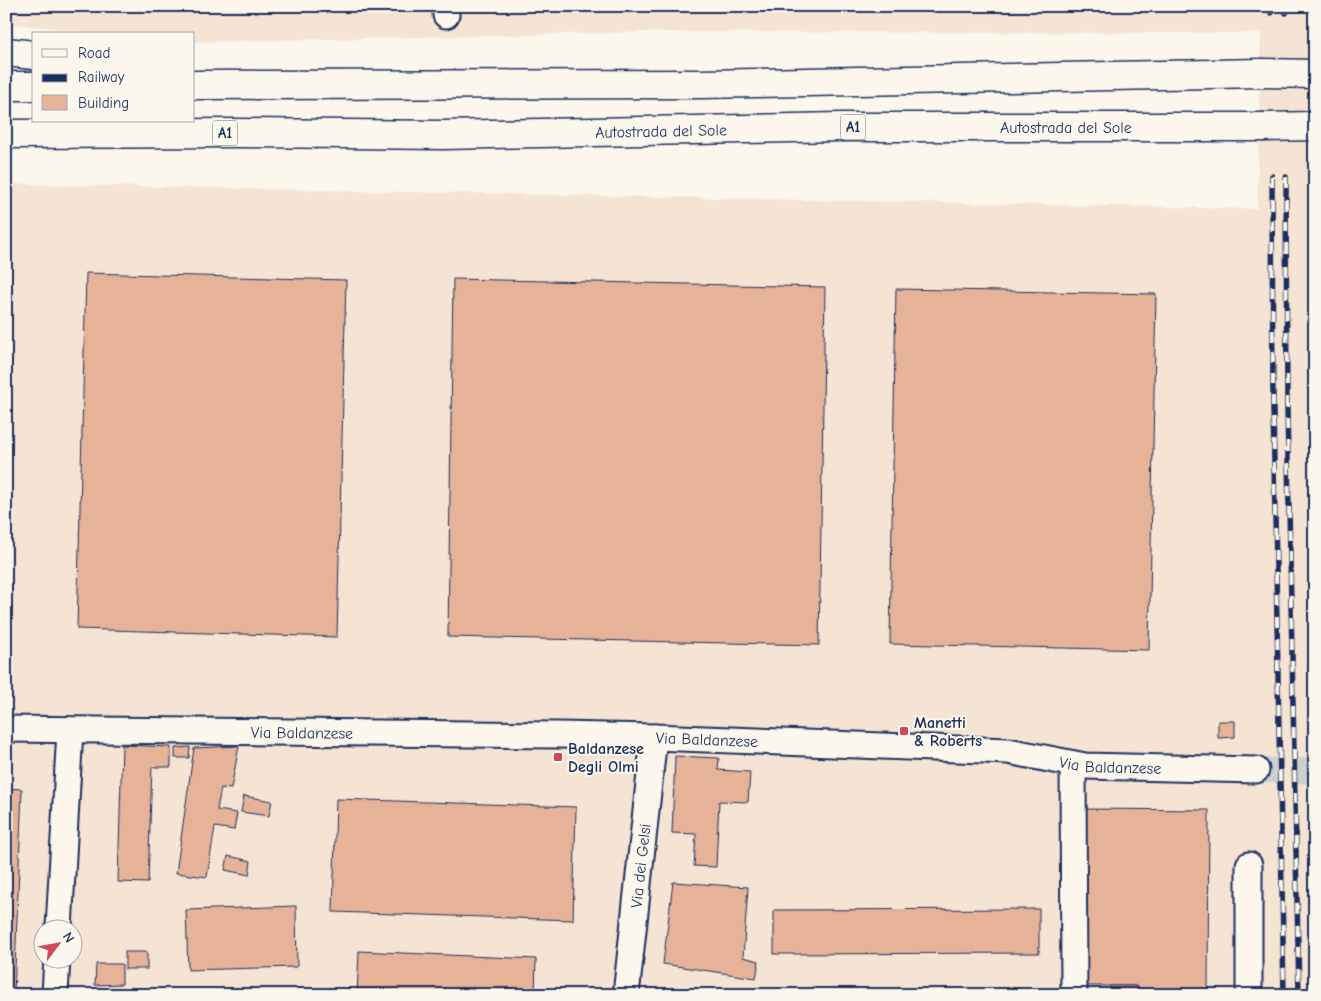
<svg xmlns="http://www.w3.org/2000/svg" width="1321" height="1001" font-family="'Comic Neue',sans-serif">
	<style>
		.built { fill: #f5e3d3; fill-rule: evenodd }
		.building { fill: #e6b399; stroke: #1b2f5e }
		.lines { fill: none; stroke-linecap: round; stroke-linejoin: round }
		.minor-tunnel { stroke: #cecfd0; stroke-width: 25; stroke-dasharray: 25 12; stroke-linecap: butt }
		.minor-casing { stroke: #1b2f5e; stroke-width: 29 }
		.highway-casing { stroke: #1b2f5e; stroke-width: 31 }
		.minor { stroke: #fbf7ec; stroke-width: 25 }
		.highway { stroke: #fbf7ec; stroke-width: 28 }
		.rail-casing { stroke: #1b2f5e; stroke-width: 5.5 }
		.rail { stroke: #fbf7ec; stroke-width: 4; stroke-dasharray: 11; stroke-linecap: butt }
		.highway-bridge-casing { stroke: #1b2f5e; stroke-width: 31; stroke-linecap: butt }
		.highway-bridge { stroke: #fbf7ec; stroke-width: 28 }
		.poi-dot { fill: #d1495b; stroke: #fbf7ec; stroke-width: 2 }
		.labels { text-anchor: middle; stroke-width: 4; stroke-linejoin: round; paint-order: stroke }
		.shield { fill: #fbf7ec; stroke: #5e6b89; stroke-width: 1 }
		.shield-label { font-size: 15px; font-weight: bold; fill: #1b2f5e }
		.street-label { font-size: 16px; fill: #1b2f5e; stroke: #fbf7ec }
		.poi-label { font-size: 16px; font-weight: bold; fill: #1b2f5e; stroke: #fbf7ec; text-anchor: start }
	</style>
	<rect width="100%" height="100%" fill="#fbf7ec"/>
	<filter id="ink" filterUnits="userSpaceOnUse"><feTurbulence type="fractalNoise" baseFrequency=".02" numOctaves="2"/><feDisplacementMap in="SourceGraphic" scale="10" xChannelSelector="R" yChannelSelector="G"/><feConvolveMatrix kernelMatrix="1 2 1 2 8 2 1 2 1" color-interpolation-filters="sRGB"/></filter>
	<g filter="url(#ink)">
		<path class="built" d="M6 6H1315V995H6V184L1257 209 1261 33 645 32 194 42V34H102L6 23ZM42 928H72V958H42Z"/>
		<g class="building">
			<path d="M86 273 346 280 337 637 77 629Z"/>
			<path d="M453 279 825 287 819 645 448 637Z"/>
			<path d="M896 289 1156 294 1149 650 890 644Z"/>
			<path d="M1218 721H1235V737L1218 738Z"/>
			<path d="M122 745 171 747V767H152L148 883 118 882Z"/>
			<path d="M239 746 231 789 221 788 217 810 237 813 234 830 215 827 207 877 176 873 194 748Z"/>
			<path d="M190 747 189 758H175V748Z"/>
			<path d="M675 756 719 758 718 770 750 772 748 802 719 801 716 867 694 866 696 834 672 833Z"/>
			<path d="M6 788 22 789 14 995H6Z"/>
			<path d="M244 796 272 801 269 816 241 812Z"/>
			<path d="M336 799 576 807 573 920 333 912Z"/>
			<path d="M1086 809 1209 810 1208 995H1136V986H1085Z"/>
			<path d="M228 856 251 861 249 875 225 870Z"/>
			<path d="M673 882 748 887 743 957 759 961 756 978 663 964Z"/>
			<path d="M296 906 297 967 188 970 186 910Z"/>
			<path d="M1039 909V953L774 954V910Z"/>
			<path d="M359 951 536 959 535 995H357Z"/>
			<rect x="125" y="952" width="22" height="17"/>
			<path d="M96 964H122V984L95 985Z"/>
			<rect x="1110" y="986" width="26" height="9"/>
		</g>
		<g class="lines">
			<path class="minor-tunnel" d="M1256 770 1315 771"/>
			<defs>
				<g id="minor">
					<path d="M446 6V15"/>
					<path id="s1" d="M6 729 559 735 654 737 1008 751 1085 766 1256 770"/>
					<path d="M1073 764 1074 995"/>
					<path d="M1249 865V995"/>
					<path d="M59 928 70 730"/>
					<path d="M55 995 57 958"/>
					<path id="s2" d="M626 995 654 737"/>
				</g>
				<g id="highway">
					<path d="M6 52 34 55"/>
					<path d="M194 85 701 84 1262 73"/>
					<path d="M6 86H34"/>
					<path id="s3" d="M6 134 237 133 443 135 841 127H1262"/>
				</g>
			</defs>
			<use href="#minor" class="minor-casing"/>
			<use href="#highway" class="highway-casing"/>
			<use href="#minor" class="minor"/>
			<use href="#highway" class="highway"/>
			<defs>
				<g id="rail">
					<path d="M1271 13V6"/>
					<path d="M1286 13V6"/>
					<path d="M1272 176 1273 409 1284 995"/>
					<path d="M1286 177 1287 409 1299 995"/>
				</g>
			</defs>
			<use href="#rail" class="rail-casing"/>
			<use href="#rail" class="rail"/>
			<defs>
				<g id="highway-bridge">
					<path d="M1262 73 1315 74"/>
					<path d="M1262 127 1315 126"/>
				</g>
			</defs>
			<use href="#highway-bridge" class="highway-bridge-casing"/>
			<use href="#highway-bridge" class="highway-bridge"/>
		</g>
	</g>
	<g class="poi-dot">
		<rect x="899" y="726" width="10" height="10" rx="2.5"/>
		<rect x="553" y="752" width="10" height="10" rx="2.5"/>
	</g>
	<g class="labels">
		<g class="shield">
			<rect x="840.5" y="114.5" width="25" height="25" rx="4"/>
			<rect x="212.5" y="120.5" width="25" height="25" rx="4"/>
		</g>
		<g class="shield-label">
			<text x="853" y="132">A1</text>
			<text x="225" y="138">A1</text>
		</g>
		<g class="street-label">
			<text dy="6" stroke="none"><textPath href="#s3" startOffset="1060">Autostrada del Sole</textPath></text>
			<text dy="6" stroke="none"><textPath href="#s3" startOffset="655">Autostrada del Sole</textPath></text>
			<text dy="6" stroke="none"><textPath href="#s1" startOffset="296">Via Baldanzese</textPath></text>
			<text dy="6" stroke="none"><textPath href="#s1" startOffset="701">Via Baldanzese</textPath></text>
			<text dy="6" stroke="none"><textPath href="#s1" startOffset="1106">Via Baldanzese</textPath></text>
			<text dy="6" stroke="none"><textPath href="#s2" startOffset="130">Via dei Gelsi</textPath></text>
		</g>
		<g class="poi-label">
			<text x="914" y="728">Manetti<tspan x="914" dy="18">&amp; Roberts</tspan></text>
			<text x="568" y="754">Baldanzese<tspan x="568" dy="18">Degli Olmi</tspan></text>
		</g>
	</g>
	<rect width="1321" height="1001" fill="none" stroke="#fbf7ec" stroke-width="25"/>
	<rect x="12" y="12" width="1296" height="976" fill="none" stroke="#1b2f5e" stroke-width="2" filter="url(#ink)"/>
	<rect x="32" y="32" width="162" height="90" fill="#fbf7ec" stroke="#a1a7b3"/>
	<rect x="42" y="49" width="25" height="8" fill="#fbf7ec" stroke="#a1a7b3"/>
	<text x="78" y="58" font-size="15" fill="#1b2f5e">Road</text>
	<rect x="42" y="74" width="25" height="8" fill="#1b2f5e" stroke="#a1a7b3"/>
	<text x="78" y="82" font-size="15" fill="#1b2f5e">Railway</text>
	<rect x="42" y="95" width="25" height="15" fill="#e6b399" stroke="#a1a7b3"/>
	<text x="78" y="108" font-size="15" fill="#1b2f5e">Building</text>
	<g transform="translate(58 944) rotate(58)"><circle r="24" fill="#fbf7ec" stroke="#a1a7b3"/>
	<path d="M0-4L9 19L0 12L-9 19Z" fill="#d1495b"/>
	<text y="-8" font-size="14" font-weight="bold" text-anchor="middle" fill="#1b2f5e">N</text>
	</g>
</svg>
